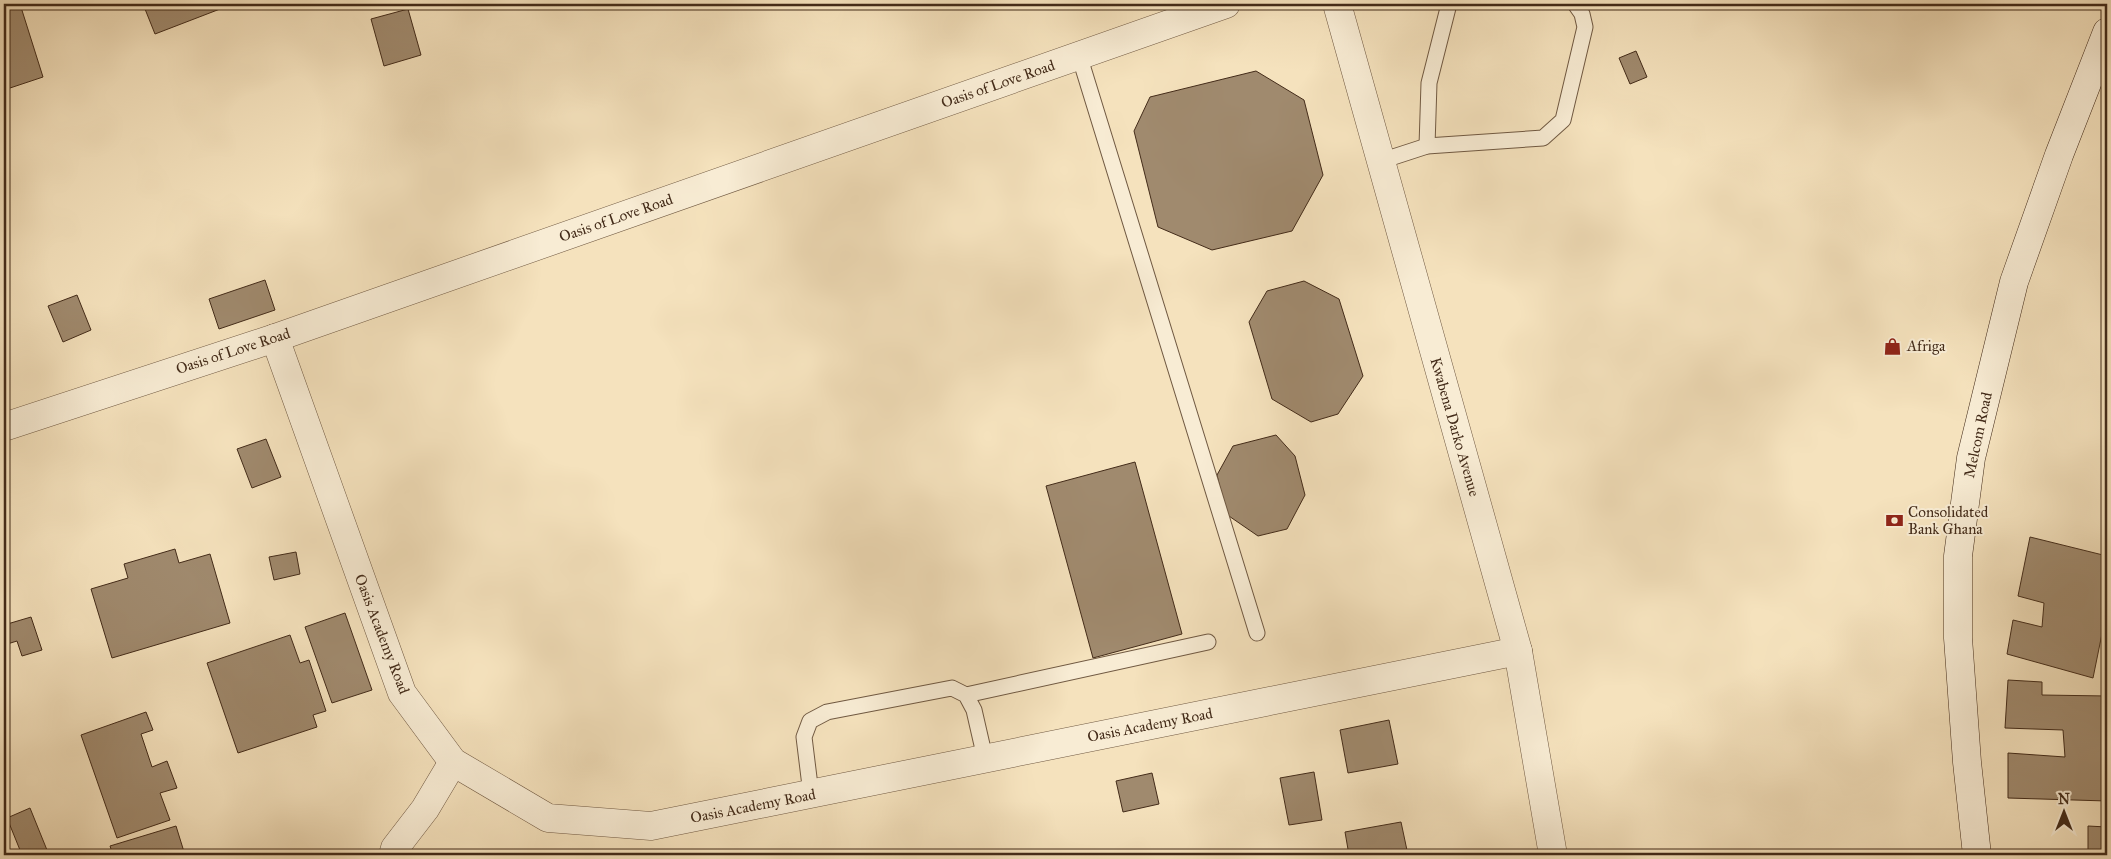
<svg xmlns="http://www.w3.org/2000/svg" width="2111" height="859" font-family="'IM FELL Great Primer',serif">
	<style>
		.building { fill: #a08a6e; stroke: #432b19 }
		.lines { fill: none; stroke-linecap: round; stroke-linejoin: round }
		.service-casing { stroke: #705942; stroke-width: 17 }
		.minor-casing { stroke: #705942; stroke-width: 29 }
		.secondary-casing { stroke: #432b19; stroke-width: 29 }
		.service { stroke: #f8ecd4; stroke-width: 15 }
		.minor { stroke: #f8ecd4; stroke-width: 28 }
		.secondary { stroke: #f8ecd4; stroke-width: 28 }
		.labels { text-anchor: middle; stroke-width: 4; stroke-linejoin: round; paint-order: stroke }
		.street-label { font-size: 15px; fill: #432b19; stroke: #f8ecd4 }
		.poi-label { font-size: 15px; fill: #432b19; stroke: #f8ecd4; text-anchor: start }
	</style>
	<rect width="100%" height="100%" fill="#f5e2bd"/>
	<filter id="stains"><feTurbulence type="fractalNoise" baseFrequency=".004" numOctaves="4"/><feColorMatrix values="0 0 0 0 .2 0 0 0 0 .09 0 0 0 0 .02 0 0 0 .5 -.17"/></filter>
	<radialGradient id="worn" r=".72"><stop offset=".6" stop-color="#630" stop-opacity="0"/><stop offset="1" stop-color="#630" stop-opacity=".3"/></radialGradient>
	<g class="building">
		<path d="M4 4H20L43 77 4 90Z"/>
		<path d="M143 4H233L155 34Z"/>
		<path d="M408 9 421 55 384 66 371 19Z"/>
		<path d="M1636 51 1647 77 1630 84 1619 58Z"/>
		<path d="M1256 71 1304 100 1323 175 1292 231 1212 250 1158 227 1134 131 1150 97Z"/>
		<path d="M265 280 275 310 219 329 209 299Z"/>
		<path d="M1304 281 1339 299 1363 376 1338 414 1311 422 1272 399 1249 322 1267 291Z"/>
		<path d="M77 295 91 330 63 342 48 306Z"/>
		<path d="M1276 435 1295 456 1305 495 1287 529 1258 536 1226 514 1217 475 1233 446Z"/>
		<path d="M266 439 281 477 252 488 237 449Z"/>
		<path d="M1135 462 1182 634 1093 658 1046 486Z"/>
		<path d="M2030 537 2107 556V609L2093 678 2007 654 2013 620 2042 627 2044 603 2018 596Z"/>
		<path d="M175 549 179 563 210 554 230 623 112 658 91 589 128 578 124 564Z"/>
		<path d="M296 552 300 574 274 580 269 557Z"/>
		<path d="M345 613 372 690 332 703 305 627Z"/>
		<path d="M31 617 42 650 22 656 17 641 4 645V625Z"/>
		<path d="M290 635 300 663 309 660 326 711 313 715 317 727 238 753 207 663Z"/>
		<path d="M2008 680 2042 682V695L2107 696V801L2008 798V753L2065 757 2063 730 2005 728Z"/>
		<path d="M146 712 153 730 141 734 152 767 167 761 177 788 160 793 170 820 117 838 81 735Z"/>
		<path d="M1389 720 1398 764 1348 773 1340 730Z"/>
		<path d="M1314 772 1322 820 1289 825 1280 778Z"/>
		<path d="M1152 773 1159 804 1123 812 1116 781Z"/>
		<path d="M30 808 49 855H22L7 818Z"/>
		<path d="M1401 822 1408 855H1349L1345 832Z"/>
		<path d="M176 826 185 855H113L110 846Z"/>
		<path d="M2088 826 2107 827V855H2088Z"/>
	</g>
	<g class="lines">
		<defs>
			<g id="service">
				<path d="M1079 55 1257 633"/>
				<path d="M1427 146 1429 83 1449 4"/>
				<path d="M1381 161 1427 146 1543 138 1563 120 1585 27 1582 14 1575 4"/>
				<path d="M966 695 1208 642"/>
				<path d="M811 794 804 737 810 721 827 712 952 688 966 695 974 710 985 758"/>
			</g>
			<g id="minor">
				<path d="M1337 4 1518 651 1553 855"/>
				<path d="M275 338 402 693 453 762 548 818 651 826 1518 651"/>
				<path d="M4 427 275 338 1226 4"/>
				<path d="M393 855 395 848 425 809 453 762"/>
			</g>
			<path id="secondary" d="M1977 855 1967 762 1958 638V556L1971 458 2014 282 2059 155 2107 32"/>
		</defs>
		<use href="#service" class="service-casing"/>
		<use href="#minor" class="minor-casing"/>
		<use href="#secondary" class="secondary-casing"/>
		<use href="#service" class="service"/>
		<use href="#minor" class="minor"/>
		<use href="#secondary" class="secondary"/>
	</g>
	<defs>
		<symbol id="shop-bare" viewBox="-9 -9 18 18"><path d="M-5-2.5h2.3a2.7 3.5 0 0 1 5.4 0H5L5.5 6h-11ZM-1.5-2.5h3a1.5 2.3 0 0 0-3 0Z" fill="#8f2418" stroke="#f8ecd4" stroke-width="2.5" paint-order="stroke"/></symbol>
		<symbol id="bank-bare" viewBox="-9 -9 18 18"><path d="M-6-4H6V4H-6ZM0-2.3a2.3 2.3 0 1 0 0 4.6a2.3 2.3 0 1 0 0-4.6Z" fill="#8f2418" stroke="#f8ecd4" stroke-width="2.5" paint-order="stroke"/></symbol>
	</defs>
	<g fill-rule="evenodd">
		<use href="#shop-bare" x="1880" y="334" width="25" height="25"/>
		<use href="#bank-bare" x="1882" y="508" width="25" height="25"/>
	</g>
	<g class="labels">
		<g class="street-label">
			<text transform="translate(998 84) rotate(-19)" y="5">Oasis of Love Road</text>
			<text transform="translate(616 218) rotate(-19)" y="5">Oasis of Love Road</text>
			<text transform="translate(233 351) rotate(-18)" y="5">Oasis of Love Road</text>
			<text transform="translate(1455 427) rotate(74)" y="5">Kwabena Darko Avenue</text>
			<text transform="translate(1978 435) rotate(-78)" y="5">Melcom Road</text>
			<text transform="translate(382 634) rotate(69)" y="5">Oasis Academy Road</text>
			<text transform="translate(1150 725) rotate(-11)" y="5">Oasis Academy Road</text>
			<text transform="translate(753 806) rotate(-11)" y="5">Oasis Academy Road</text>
		</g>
		<g class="poi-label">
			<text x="1907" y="351">Afriga</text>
			<text x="1908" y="517">Consolidated<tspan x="1908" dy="17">Bank Ghana</tspan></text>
		</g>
	</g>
	<rect width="2111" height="859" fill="none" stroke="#f5e2bd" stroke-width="20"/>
	<rect x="5" y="5" width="2101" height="849" fill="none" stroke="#432b19" stroke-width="2.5"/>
	<rect x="10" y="10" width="2091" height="839" fill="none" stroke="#432b19"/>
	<g transform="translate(2064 812)" stroke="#f8ecd4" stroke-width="4" paint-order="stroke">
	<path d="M0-4L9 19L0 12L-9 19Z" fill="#432b19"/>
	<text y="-8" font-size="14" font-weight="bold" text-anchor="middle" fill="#432b19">N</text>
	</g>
	<rect width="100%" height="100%" filter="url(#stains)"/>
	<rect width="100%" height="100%" fill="url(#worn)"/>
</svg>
